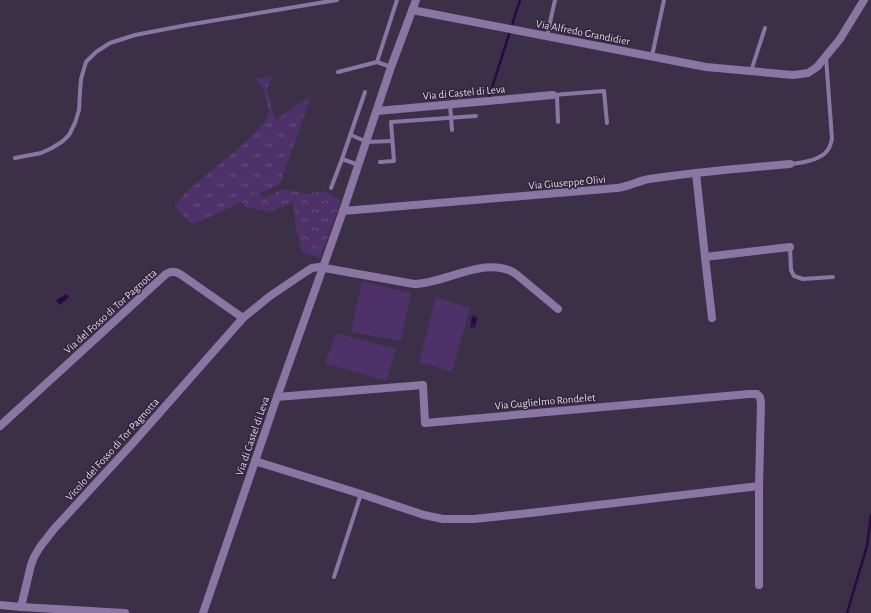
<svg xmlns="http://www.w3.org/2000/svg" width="871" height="613" font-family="'Alegreya Sans',sans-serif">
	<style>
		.grass { fill: url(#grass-tufts) }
		.forest { fill: url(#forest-crowns) }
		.pitch { fill: #4e3169 }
		.water { fill: url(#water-waves) }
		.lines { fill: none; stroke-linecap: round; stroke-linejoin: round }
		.stream { stroke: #2a0941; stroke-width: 2.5 }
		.service { stroke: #8b75a2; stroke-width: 4 }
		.minor { stroke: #8b75a2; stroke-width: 8 }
		.tertiary { stroke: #8b75a2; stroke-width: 8 }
		.labels { text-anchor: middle; stroke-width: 3; stroke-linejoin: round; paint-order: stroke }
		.street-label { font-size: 11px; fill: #dfd8e7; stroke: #31263d }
	</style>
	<defs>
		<pattern id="grass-tufts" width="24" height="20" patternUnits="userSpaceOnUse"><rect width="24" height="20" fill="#4e3169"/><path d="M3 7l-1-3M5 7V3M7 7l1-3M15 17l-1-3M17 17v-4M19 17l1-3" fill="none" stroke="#674e7e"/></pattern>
		<pattern id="forest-crowns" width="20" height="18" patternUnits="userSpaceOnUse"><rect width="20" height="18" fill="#4e3169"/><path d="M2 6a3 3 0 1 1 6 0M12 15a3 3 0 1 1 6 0" fill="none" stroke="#674e7e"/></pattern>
		<pattern id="water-waves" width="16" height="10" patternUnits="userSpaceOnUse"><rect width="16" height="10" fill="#2a0941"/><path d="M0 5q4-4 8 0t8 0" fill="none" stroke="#482c5c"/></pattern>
	</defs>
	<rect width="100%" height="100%" fill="#3b3048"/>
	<path class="grass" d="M272 76 267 89 275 120 311 96 280 184 192 225 175 206 185 193 246 142 265 122 269 111 264 91 256 79Z"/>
	<path class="forest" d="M248 189 265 198 283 189 305 194 325 191 341 201 320 258 302 252 295 222 293 202 270 212 245 207 239 198Z"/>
	<g class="pitch">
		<path d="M362 281 411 293 401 341 351 332Z"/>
		<path d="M436 297 470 308 452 372 419 362Z"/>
		<path d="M336 333 396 349 386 381 325 363Z"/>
	</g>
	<g class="water">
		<path d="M65 293 69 297 60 305 56 301Z"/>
		<path d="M472 315 478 316 475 328H473L470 327Z"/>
	</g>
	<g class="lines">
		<g class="stream">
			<path d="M489 97 520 0"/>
			<path d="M847 613 867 546 871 515"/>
		</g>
		<g class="service">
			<path d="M547 36 555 0"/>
			<path d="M652 56 664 0"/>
			<path d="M377 62 397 0"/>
			<path d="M751 71 765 28"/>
			<path d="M338 72 377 62 391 67"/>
			<path d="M553 95 604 91 607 123"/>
			<path d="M557 95 558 122"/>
			<path d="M450 104 452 130"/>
			<path d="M351 135 367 142 392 141"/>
			<path d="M15 158 41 153 52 148 63 141 69 135 75 123 79 110 80 92 81 79 86 62 96 52 110 43 135 35 187 25 337 0"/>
			<path d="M342 159 359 165"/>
			<path d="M380 162 394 161 391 122 476 116"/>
			<path d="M790 164C801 163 820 160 827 151 830 148 831 143 832 139L826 57"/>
			<path d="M331 188 342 159 365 92"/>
			<path d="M790 247 791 270 794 276 803 279 833 277"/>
			<path d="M334 577 361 494"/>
		</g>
		<g class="minor">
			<path d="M412 10 706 67 793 75 808 73 817 67 840 39 864 0"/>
			<path d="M377 111 553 95"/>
			<path d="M696 173 705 257 712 318"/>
			<path d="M343 211 617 188C628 187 638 181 649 179 696 172 743 168 790 164"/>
			<path d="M705 257 790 247"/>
			<path d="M277 397 423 385 425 423 749 394H757L760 397 761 403 759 486V585"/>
			<path d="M0 426 166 274C171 271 175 271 180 274L243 318 270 296 307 271 312 268 319 267 414 284C445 284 487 254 516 274L558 309"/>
			<path d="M255 461 361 494 424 515 443 519H474L530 513 759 486"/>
			<path d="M0 605 21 607 125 613"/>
			<path d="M21 607 31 565 34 557 40 547 54 529 132 444 243 318"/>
		</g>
		<path class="tertiary" d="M203 613 277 397 343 211 391 67 416 0"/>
	</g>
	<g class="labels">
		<g class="street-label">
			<text transform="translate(583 32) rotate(11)" y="4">Via Alfredo Grandidier</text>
			<text transform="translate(464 92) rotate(-5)" y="4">Via di Castel di Leva</text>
			<text transform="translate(567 182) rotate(-5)" y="4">Via Giuseppe Olivi</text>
			<text transform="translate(110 311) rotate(-42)" y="4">Via del Fosso di Tor Pagnotta</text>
			<text transform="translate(545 401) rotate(-5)" y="4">Via Guglielmo Rondelet</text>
			<text transform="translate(252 436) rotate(-71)" y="4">Via di Castel di Leva</text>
			<text transform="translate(112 449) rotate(-48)" y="4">Vicolo del Fosso di Tor Pagnotta</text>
		</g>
	</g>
</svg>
